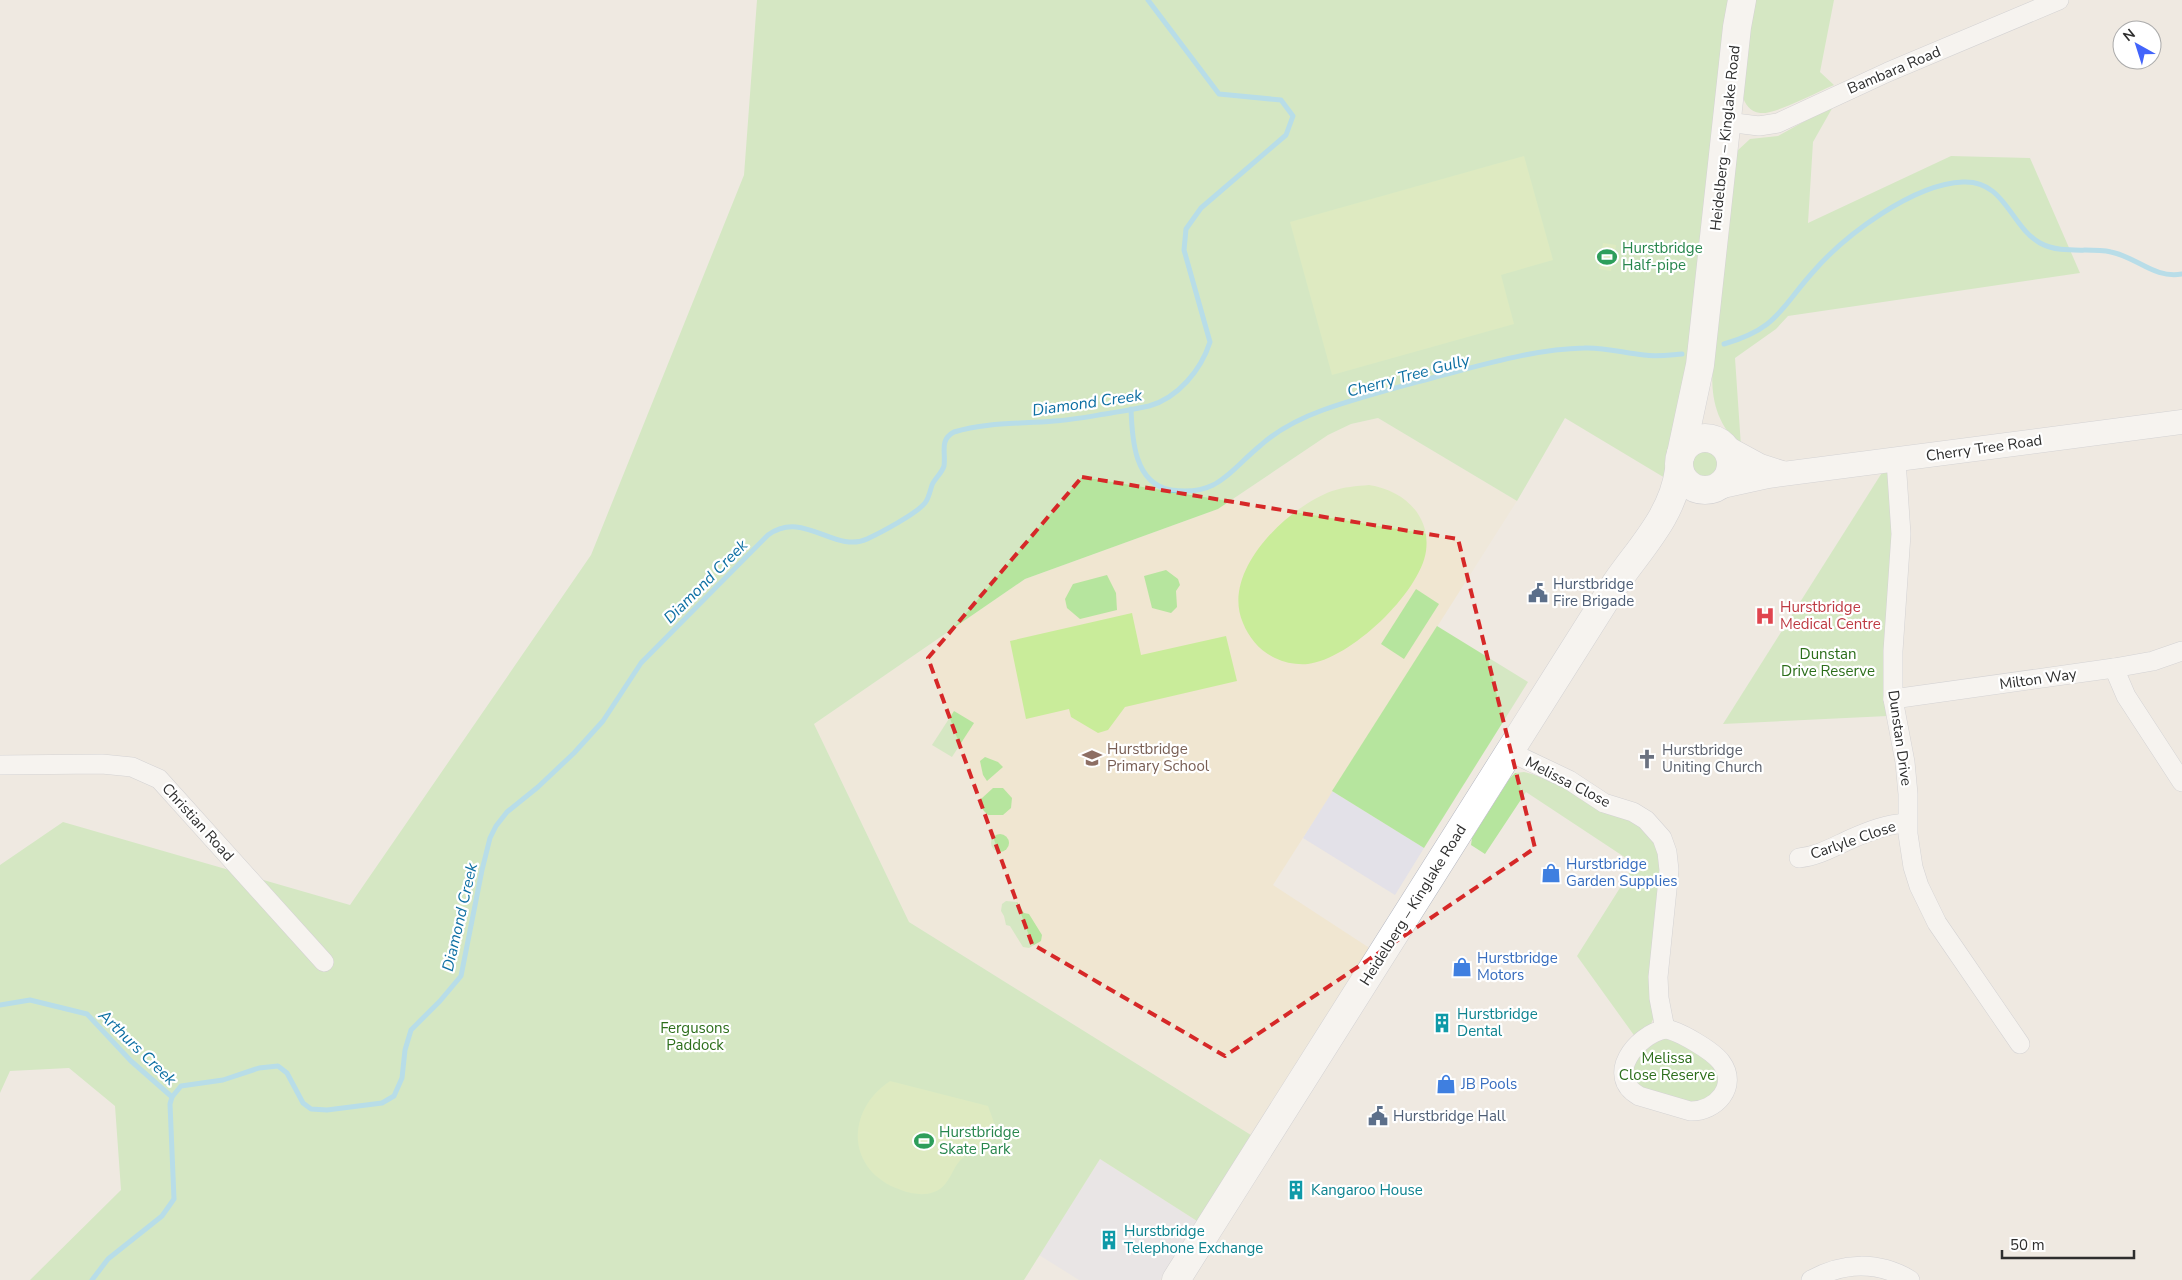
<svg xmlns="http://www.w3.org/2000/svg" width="2182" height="1280" font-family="'Nunito Sans',sans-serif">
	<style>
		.industrial { fill: #e3e1e8 }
		.education { fill: #f0e6d1 }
		.green { fill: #b6e59e }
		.pitch { fill: #c9ec9a }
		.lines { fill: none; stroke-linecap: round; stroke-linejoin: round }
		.stream { stroke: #75cff0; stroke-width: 5 }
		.minor-casing { stroke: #b4b7c1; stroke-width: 20 }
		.tertiary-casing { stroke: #b4b7c1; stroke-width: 25 }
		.secondary-casing { stroke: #b4b7c1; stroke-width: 29 }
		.minor { stroke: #fff; stroke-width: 19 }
		.tertiary { stroke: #fff; stroke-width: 24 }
		.secondary { stroke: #fff; stroke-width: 28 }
		.marked { fill: none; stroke: #d62828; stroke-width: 4; stroke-dasharray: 10 6; stroke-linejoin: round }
		.labels { text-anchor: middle; stroke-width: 4.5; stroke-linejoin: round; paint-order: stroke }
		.street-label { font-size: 15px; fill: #2e2e2e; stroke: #fff }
		.leisure-label { font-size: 15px; fill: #27864d; stroke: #fff; text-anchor: start }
		.service-label { font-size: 15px; fill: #4e5e75; stroke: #fff; text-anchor: start }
		.health-label { font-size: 15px; fill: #be3a42; stroke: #fff; text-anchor: start }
		.park-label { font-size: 15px; fill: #2c6e1b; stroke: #fff }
		.education-label { font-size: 15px; fill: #785e54; stroke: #fff; text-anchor: start }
		.worship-label { font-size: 15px; fill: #5b616d; stroke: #fff; text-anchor: start }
		.shop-label { font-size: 15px; fill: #366cbe; stroke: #fff; text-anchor: start }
		.culture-label { font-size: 15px; fill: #0d838f; stroke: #fff; text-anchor: start }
		.water-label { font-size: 16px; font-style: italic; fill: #0d6fa3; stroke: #fff }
	</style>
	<rect width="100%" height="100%" fill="#efe9e1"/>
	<g class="industrial">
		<path d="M1332 791 1424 848 1395 895 1303 838Z"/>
		<path d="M1100 1159 1197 1221 1160 1280H1079L1039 1255Z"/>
	</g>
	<path class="education" d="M1378 418 1517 501 1273 885 1371 949 1251 1135 909 922 814 724 1025 579 1218 509 1328 435 1351 424Z"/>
	<g class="green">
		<path d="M757 0H1731L1688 361 1670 481 1565 418 1517 501 1378 418 1351 424 1328 435 1218 509 1025 579 814 724 909 922 1251 1135 1197 1221 1100 1159 1024 1280H30L121 1190 115 1106 69 1068 10 1071 0 1093V865L63 822 350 905 591 555 744 175Z"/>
		<path d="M1751 0H1834L1820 72 1834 85C1819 91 1775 115 1760 113 1750 112 1745 104 1742 95Z"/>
		<path d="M1834 105 1813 142 1808 223 1951 156 2030 158 2080 273 1788 316 1776 329 1735 358 1741 446C1715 423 1710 395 1713 362L1737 151 1750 139 1778 136Z"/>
		<circle cx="1705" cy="464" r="15"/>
		<path d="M1883 471 1888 472 1894 508 1888 716 1723 724Z"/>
		<path d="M1166 570 1178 579 1180 585 1176 591 1177 607 1171 613 1152 608 1144 576Z"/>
		<path d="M1107 575 1116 593 1117 610 1080 619 1067 608 1065 599 1073 584Z"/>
		<path d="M1416 589 1439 604 1404 659 1381 644Z"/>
		<path d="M1437 626 1528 682 1424 848 1332 791Z"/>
		<path d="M954 711 974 723 952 757 932 745Z"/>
		<path d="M985 757 998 762 1003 767 987 781 983 775 980 761Z"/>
		<path d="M1524 772C1546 776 1638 819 1651 836 1656 842 1658 851 1661 858L1654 1017 1651 1024 1636 1038 1577 956 1635 864 1526 792 1485 854 1471 845 1472 838 1510 778 1515 773Z"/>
		<path d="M993 788H1003L1012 798 1011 808 1003 815H988L981 808V799Z"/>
		<circle cx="1000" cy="843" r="9"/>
		<path d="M1006 901 1017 902 1024 913 1029 914 1042 935 1041 941 1029 948 1023 947 1010 926 1006 925 1004 916 1001 911 1002 904Z"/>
		<path d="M1664 1038 1676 1039 1712 1062 1720 1079 1712 1097 1693 1104 1637 1087 1629 1067 1642 1051Z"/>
	</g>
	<g class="pitch">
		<path d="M1524 156 1553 260 1501 275 1514 324 1332 375 1290 222Z"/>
		<path d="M1603 243 1616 245 1611 271 1599 269Z"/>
		<path d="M1369 485C1402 490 1431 514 1426 551 1420 593 1350 659 1308 664 1297 665 1285 663 1275 658 1260 651 1249 638 1243 623 1220 571 1288 507 1332 491 1344 487 1356 486 1369 485Z"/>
		<path d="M1132 613 1141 655 1226 636 1237 681 1125 707 1108 730 1098 733 1071 717 1069 709 1026 719 1010 641Z"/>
		<path d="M890 1081 988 1106 999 1136C987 1143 974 1149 963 1158 951 1167 951 1186 934 1192 924 1196 911 1194 901 1190 846 1171 845 1111 890 1081Z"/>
	</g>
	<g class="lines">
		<g class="stream">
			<path d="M1724 344C1778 328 1779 310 1813 272 1845 235 1913 184 1963 182 2005 180 2010 226 2040 243 2062 255 2088 247 2111 252 2137 257 2154 279 2182 274"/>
			<path d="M1131 409C1132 438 1134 484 1171 490 1218 497 1229 471 1261 445 1279 429 1301 418 1323 410 1362 396 1403 386 1443 375 1489 363 1537 349 1584 348 1604 347 1624 353 1644 355 1657 357 1669 355 1682 354"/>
			<path d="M0 1005 30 1000 87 1014 131 1061 172 1097"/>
			<path d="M92 1280 108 1259 162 1216 174 1199 170 1104 172 1097 181 1086 223 1080 259 1068 278 1066 287 1073 303 1103 311 1109 327 1110 382 1103 394 1096 402 1078 405 1050 411 1030 440 1001 461 976 482 870 490 838 496 826 507 812 538 787 574 753 603 721 641 663 768 535C803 509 835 554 867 539 880 533 916 514 925 503 929 498 930 491 932 485 935 478 942 473 944 466 946 452 939 440 954 432 986 422 1021 424 1054 421 1073 420 1092 416 1111 413 1123 411 1136 409 1149 406 1178 398 1201 370 1210 342L1184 250 1186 229 1201 208 1286 135 1293 116 1281 100 1219 94 1148 0"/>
		</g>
		<defs>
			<g id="minor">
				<path d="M1727 122 1759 126 1778 123 1888 72 2059 0"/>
				<path d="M1896 460 1901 534 1893 651V699L1905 762 1908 794V834L1913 867 1919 886 1937 923 2020 1044"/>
				<path d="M2114 668 2126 696 2182 782"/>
				<path d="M1893 699 2114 668 2153 661 2182 651"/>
				<path d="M1510 752 1569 780 1604 803 1633 812 1646 820 1662 838 1667 852 1669 870 1658 977 1659 998 1665 1029"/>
				<path d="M0 765 102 764 132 767 159 779 324 962"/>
				<path d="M1799 858C1818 856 1833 847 1851 839 1869 831 1887 824 1907 823"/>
				<path d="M1665 1029C1678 1030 1713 1051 1721 1062 1739 1086 1716 1112 1690 1111L1639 1096C1604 1076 1636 1035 1665 1029Z"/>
				<path d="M1811 1280C1843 1262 1878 1261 1910 1280"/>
			</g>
			<g id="tertiary">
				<path d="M1725 447 1760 466 1782 473"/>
				<path d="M1718 487 1768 476 2182 422"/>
			</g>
			<g id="secondary">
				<circle cx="1705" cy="464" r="26"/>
				<path d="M1681 454 1700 365 1737 27 1742 0"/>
				<path d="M1176 1280 1616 583C1641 547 1673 515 1679 470"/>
			</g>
		</defs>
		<use href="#minor" class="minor-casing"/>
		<use href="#tertiary" class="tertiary-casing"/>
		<use href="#secondary" class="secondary-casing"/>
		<use href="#minor" class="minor"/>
		<use href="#tertiary" class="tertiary"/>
		<use href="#secondary" class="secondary"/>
	</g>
	<path d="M0 0H2182V1280H0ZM1082 477 1458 539 1535 848 1225 1056 1032 944 928 658Z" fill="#efe9e1" fill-opacity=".55" fill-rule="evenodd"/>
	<path class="marked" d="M1082 477 1458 539 1535 848 1225 1056 1032 944 928 658Z"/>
	<defs>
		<symbol id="stadium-bare" viewBox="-9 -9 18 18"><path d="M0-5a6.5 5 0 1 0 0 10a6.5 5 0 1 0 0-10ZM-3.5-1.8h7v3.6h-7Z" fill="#2e9e5b" stroke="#fff" stroke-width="2.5" paint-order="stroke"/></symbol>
		<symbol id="civic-bare" viewBox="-9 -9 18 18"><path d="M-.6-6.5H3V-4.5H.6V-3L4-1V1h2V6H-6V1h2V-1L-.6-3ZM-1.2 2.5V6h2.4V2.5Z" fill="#5c6f8a" stroke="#fff" stroke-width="2.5" paint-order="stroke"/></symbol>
		<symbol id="hospital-bare" viewBox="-9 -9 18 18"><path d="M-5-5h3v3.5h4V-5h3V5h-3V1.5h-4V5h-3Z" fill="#e0444e" stroke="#fff" stroke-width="2.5" paint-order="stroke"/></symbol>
		<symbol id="school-bare" viewBox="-9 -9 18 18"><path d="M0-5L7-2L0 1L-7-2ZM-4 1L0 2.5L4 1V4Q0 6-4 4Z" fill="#8d6e63" stroke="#fff" stroke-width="2.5" paint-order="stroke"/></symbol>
		<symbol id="church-bare" viewBox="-9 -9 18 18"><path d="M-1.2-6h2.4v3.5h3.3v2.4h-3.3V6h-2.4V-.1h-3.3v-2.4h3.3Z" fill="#6b7280" stroke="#fff" stroke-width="2.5" paint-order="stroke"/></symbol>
		<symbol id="shop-bare" viewBox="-9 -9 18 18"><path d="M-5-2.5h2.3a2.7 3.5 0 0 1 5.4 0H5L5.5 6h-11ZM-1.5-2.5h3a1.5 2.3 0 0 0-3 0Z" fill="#3f7fe0" stroke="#fff" stroke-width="2.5" paint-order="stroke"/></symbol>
		<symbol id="building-bare" viewBox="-9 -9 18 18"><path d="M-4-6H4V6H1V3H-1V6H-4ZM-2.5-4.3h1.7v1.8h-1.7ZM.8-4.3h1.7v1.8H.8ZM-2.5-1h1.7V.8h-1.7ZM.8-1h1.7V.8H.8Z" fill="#0f9aa8" stroke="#fff" stroke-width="2.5" paint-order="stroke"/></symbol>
	</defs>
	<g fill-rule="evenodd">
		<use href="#stadium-bare" x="1593" y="243" width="28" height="28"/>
		<use href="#civic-bare" x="1524" y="579" width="28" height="28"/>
		<use href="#hospital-bare" x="1751" y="602" width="28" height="28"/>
		<use href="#school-bare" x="1078" y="744" width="28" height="28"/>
		<use href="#church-bare" x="1633" y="745" width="28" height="28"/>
		<use href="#shop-bare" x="1537" y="859" width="28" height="28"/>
		<use href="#shop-bare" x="1448" y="953" width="28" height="28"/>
		<use href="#building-bare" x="1428" y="1009" width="28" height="28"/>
		<use href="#shop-bare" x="1432" y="1070" width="28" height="28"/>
		<use href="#civic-bare" x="1364" y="1102" width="28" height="28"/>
		<use href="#stadium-bare" x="910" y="1127" width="28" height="28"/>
		<use href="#building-bare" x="1282" y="1176" width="28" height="28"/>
		<use href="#building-bare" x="1095" y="1226" width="28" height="28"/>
	</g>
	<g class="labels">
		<g class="street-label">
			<text transform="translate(1894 70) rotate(-23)" y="5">Bambara Road</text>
			<text transform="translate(1725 138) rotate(-84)" y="5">Heidelberg – Kinglake Road</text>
			<text transform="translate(1984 448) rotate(-8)" y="5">Cherry Tree Road</text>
			<text transform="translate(2038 679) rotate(-8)" y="5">Milton Way</text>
			<text transform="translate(1900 738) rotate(82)" y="5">Dunstan Drive</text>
			<text transform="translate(1568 782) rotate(27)" y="5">Melissa Close</text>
			<text transform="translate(198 822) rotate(48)" y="5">Christian Road</text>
			<text transform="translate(1853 840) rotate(-19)" y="5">Carlyle Close</text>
			<text transform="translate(1413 905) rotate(-58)" y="5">Heidelberg – Kinglake Road</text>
		</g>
		<g class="leisure-label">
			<text x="1622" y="253">Hurstbridge<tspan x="1622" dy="17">Half-pipe</tspan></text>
			<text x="939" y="1137">Hurstbridge<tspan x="939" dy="17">Skate Park</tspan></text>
		</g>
		<g class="service-label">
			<text x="1553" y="589">Hurstbridge<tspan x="1553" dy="17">Fire Brigade</tspan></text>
			<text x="1393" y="1121">Hurstbridge Hall</text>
		</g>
		<g class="health-label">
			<text x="1780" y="612">Hurstbridge<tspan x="1780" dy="17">Medical Centre</tspan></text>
		</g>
		<g class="park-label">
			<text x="1828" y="659">Dunstan<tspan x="1828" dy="17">Drive Reserve</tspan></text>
			<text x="695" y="1033">Fergusons<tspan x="695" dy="17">Paddock</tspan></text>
			<text x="1667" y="1063">Melissa<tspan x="1667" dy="17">Close Reserve</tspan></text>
		</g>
		<g class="education-label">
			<text x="1107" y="754">Hurstbridge<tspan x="1107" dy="17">Primary School</tspan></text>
		</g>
		<g class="worship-label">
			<text x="1662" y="755">Hurstbridge<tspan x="1662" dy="17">Uniting Church</tspan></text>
		</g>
		<g class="shop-label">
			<text x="1566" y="869">Hurstbridge<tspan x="1566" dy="17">Garden Supplies</tspan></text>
			<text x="1477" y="963">Hurstbridge<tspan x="1477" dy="17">Motors</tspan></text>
			<text x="1461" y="1089">JB Pools</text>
		</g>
		<g class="culture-label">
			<text x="1457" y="1019">Hurstbridge<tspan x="1457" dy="17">Dental</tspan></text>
			<text x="1311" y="1195">Kangaroo House</text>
			<text x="1124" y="1236">Hurstbridge<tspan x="1124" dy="17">Telephone Exchange</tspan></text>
		</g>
		<g class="water-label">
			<text transform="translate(1408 375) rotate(-15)" y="6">Cherry Tree Gully</text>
			<text transform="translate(1087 402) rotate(-8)" y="6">Diamond Creek</text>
			<text transform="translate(705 581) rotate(-45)" y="6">Diamond Creek</text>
			<text transform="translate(459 917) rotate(-77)" y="6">Diamond Creek</text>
			<text transform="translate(138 1047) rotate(44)" y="6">Arthurs Creek</text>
		</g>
	</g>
	<g transform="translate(2137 45) rotate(321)"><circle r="24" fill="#ffffff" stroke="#ababab"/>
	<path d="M0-4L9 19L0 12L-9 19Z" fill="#4264fb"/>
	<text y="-8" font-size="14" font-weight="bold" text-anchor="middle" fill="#2e2e2e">N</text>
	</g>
	<path d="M2002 1250v8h132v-8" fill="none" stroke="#2e2e2e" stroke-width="2.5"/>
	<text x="2010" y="1250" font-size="15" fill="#2e2e2e" stroke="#ffffff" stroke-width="4" paint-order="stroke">50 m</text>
</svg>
